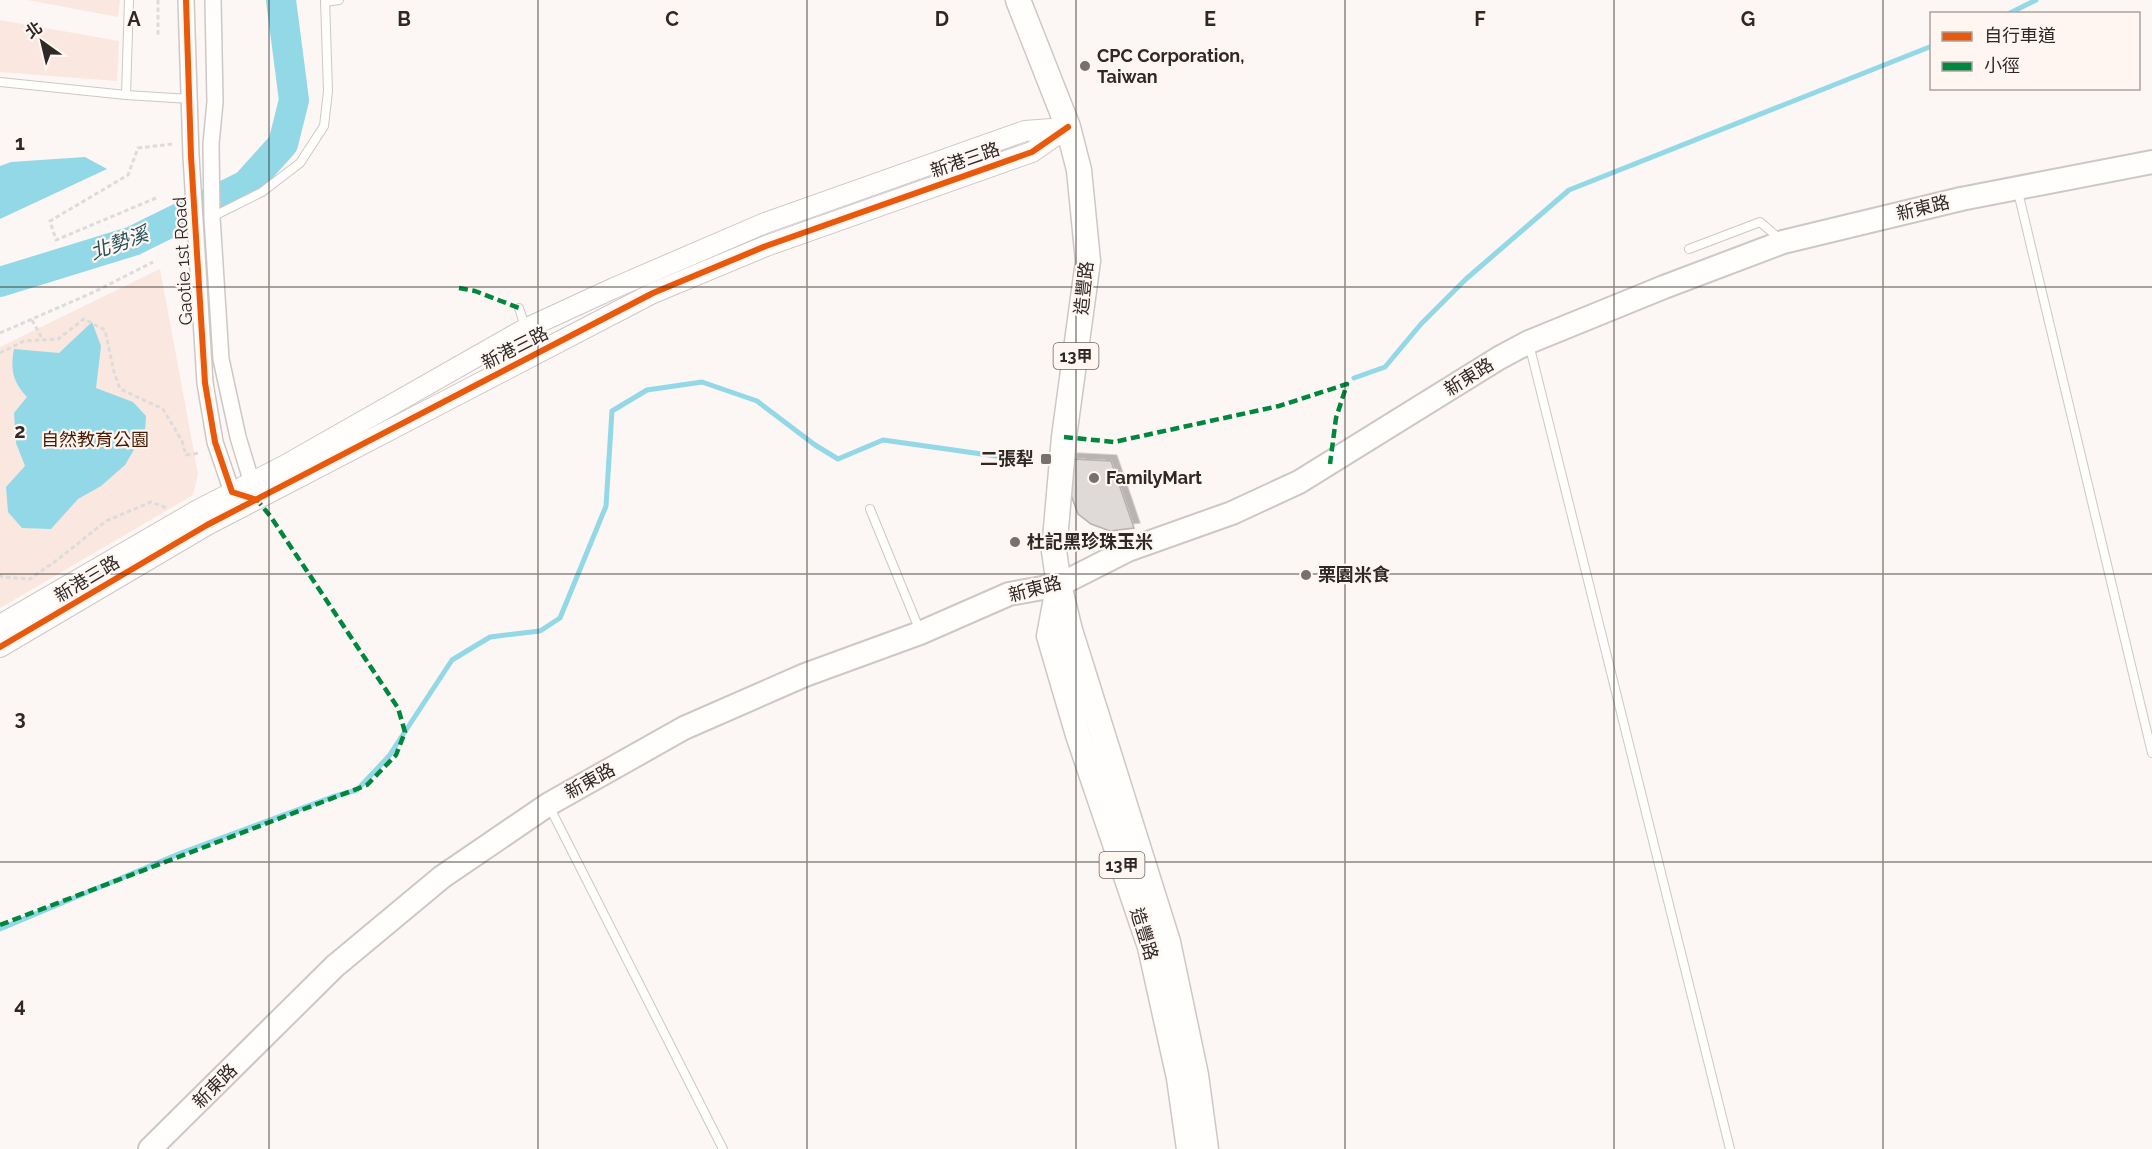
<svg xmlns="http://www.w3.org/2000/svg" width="2152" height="1149" font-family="Raleway,'Noto Sans TC',sans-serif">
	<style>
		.green { fill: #fae7df }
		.water { fill: #92d8e7 }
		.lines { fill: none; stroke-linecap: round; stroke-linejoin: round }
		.stream { stroke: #92d8e7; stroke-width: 5 }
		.river { stroke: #92d8e7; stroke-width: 30 }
		.building { fill: #dfd9d7; stroke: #b7b1af; stroke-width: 1.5; filter: url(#shadow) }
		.service-casing { stroke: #cdc8c6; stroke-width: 10 }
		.minor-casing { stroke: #cdc8c6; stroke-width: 18 }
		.tertiary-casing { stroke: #cdc8c6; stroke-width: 22 }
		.secondary-casing { stroke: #cdc8c6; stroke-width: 26 }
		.primary-casing { stroke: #cdc8c6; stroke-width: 27 }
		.path { stroke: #dddcdb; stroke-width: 3; stroke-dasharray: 4.5 3; stroke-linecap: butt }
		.service { stroke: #fffefd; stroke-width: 8 }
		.minor { stroke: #fffefd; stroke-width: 15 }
		.tertiary { stroke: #fffefd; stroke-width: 20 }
		.secondary { stroke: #fffefd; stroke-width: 22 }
		.primary { stroke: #fffefd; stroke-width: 24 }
		.quiet { stroke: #00873e; stroke-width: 4.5; stroke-dasharray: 9 4.5; stroke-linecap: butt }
		.cycleway-casing { stroke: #fff5f1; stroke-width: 10 }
		.cycleway { stroke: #e8590c; stroke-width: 6 }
		.grid { fill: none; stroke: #2e2926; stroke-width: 1.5; stroke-opacity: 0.55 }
		.poi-dot { fill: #76716e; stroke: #fff5f1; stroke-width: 2 }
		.labels { text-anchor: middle; stroke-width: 4.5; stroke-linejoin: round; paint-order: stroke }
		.shield { fill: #fff5f1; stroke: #6d6663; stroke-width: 1.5 }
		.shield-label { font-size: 16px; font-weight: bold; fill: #2e2926 }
		.poi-label { font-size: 18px; font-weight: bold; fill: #2e2926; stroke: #fff5f1; text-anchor: start }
		.street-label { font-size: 18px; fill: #2e2926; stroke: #fff5f1 }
		.park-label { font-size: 18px; fill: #481a02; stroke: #fff5f1 }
		.water-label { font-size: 20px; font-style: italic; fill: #24525b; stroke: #fff5f1 }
		.grid-label { font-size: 20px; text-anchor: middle; font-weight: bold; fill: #2e2926; stroke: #fff5f1; stroke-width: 4.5; stroke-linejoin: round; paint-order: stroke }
	</style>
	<defs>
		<filter id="shadow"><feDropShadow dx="5.5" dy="-5.5" stdDeviation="0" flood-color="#0004"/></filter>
	</defs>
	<rect width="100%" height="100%" fill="#fcf6f4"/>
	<g class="green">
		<path d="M28 0H120L118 17Z"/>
		<path d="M0 20 119 41 117 81 0 72Z"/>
		<path d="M160 269 198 474 193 495 0 608V347Z"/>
	</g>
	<g class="water">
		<path d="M85 157 107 169 0 219V166L11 162Z"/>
		<path d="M92 322 101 346 96 388 133 402 146 416 145 431 125 465 101 486 78 499 51 529 22 528 8 512 6 487 25 466 16 443 14 413 27 397C13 382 10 370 14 349L59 353Z"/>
	</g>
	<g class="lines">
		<g class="stream">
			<path d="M2008 14 2036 0"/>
			<path d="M1354 378 1385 367 1421 324 1466 279 1569 190 1932 46"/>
			<path d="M0 929 181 853 332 797 357 790 389 756 452 660 490 637 540 631 560 618 606 506 612 411 647 390 702 382 757 401 815 445 838 459 883 440 1010 458"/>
		</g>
		<path class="river" d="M0 282 133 241 246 185 283 144 294 100 281 0"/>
	</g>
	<path class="building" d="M1072 459 1111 461 1134 528 1110 531 1091 524 1078 514 1071 495Z"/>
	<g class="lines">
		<defs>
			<g id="service">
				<path d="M325 2 339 0"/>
				<path d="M0 82 126 95 190 99"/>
				<path d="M126 95 129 0"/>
				<path d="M2018 192 2152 753"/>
				<path d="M212 217 262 192 300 163 324 126 328 91 325 0"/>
				<path d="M1689 249 1760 222 1780 239"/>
				<path d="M519 308 534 354"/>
				<path d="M1529 344 1730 1149"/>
				<path d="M870 509 920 631"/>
				<path d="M549 806 723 1149"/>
			</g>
			<g id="minor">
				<path d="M186 0 191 156 205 383 215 442 232 492 243 495"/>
				<path d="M213 0 215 102 211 144 212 217 221 359 238 437 254 490"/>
			</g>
			<g id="tertiary">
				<path d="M0 625 198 510 284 466 525 329 614 288 765 223 1025 131 1065 128"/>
				<path d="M0 647 207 525 653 293 766 246 1032 152 1068 127"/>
			</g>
			<path id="secondary" d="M150 1149 335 966 442 877 549 804 684 728 805 675 920 633 1009 594 1059 585 1128 550 1232 513 1299 482 1499 358 1529 342 1664 287 1783 242 1961 199 2152 162"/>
			<g id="primary">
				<path d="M1018 0 1068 127 1079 170 1088 261 1064 437 1054 551 1059 585 1070 630 1168 942 1196 1075 1206 1149"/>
				<path d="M1057 593 1049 636 1078 735 1150 947 1179 1078 1189 1149"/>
			</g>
		</defs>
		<use href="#service" class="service-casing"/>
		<use href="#minor" class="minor-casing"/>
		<use href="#tertiary" class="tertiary-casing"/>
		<use href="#secondary" class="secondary-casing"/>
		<use href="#primary" class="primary-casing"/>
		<g class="path">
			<path d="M158 0V35"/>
			<path d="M156 198 56 240 50 221 128 175 138 148 173 144"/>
			<path d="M32 320 43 340"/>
			<path d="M0 333 94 292 153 262"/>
			<path d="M0 353 24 341 58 339 84 319 105 330 114 372 120 389 163 409 182 441 186 455 200 453"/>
			<path d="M0 574 2 577 30 579 57 560 106 521 151 502 167 508"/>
		</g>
		<use href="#service" class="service"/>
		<use href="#minor" class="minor"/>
		<use href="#tertiary" class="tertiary"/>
		<use href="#secondary" class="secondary"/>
		<use href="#primary" class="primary"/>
		<g class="quiet">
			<path d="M459 288 475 291 519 308"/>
			<path d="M1064 437 1114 442 1279 406 1347 384 1336 418 1330 464"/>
			<path d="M0 925 367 785 396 755 405 732 398 708 271 517 257 500"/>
		</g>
		<defs>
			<g id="cycleway">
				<path d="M186 0 191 156 205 383 215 442 232 492 257 500"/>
				<path d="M0 647 207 525 653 293 766 246 1032 152 1068 127"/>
			</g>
		</defs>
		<use href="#cycleway" class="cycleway-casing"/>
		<use href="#cycleway" class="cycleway"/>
	</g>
	<path class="grid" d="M269 0V1149M538 0V1149M807 0V1149M1076 0V1149M1345 0V1149M1614 0V1149M1883 0V1149M0 287H2152M0 574H2152M0 862H2152"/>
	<g class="poi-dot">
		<circle cx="1085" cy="66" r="6"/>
		<rect x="1040" y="453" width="12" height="12" rx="3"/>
		<circle cx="1094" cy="478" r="6"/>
		<circle cx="1015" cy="542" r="6"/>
		<circle cx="1306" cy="575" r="6"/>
	</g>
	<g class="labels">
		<g class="shield">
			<rect x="1053.5" y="343" width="45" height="26" rx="4.5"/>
			<rect x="1099.5" y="852" width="45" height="26" rx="4.5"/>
		</g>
		<g class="shield-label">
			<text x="1076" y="362">13甲</text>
			<text x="1122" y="871">13甲</text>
		</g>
		<g class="poi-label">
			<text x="1097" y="62">CPC Corporation,<tspan x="1097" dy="21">Taiwan</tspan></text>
			<text x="1034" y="465" text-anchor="end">二張犁</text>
			<text x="1106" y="484">FamilyMart</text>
			<text x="1027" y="548">杜記黑珍珠玉米</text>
			<text x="1318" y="581">栗園米食</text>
		</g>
		<g class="street-label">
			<text transform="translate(965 160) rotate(-19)" y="6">新港三路</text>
			<text transform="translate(1923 208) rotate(-14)" y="6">新東路</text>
			<text transform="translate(183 261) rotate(-93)" y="6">Gaotie 1st Road</text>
			<text transform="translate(1084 288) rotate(-84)" y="6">造豐路</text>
			<text transform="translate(515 348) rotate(-27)" y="6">新港三路</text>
			<text transform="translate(1469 377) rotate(-32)" y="6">新東路</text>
			<text transform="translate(87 579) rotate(-31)" y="6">新港三路</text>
			<text transform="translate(1035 589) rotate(-15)" y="6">新東路</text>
			<text transform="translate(590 781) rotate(-29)" y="6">新東路</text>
			<text transform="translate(1144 934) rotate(73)" y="6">造豐路</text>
			<text transform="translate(215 1086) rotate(-45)" y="6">新東路</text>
		</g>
		<g class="park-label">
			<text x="95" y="446">自然教育公園</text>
		</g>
		<g class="water-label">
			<text transform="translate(119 243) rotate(-20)" y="7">北勢溪</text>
		</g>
	</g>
	<g class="grid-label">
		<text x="134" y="26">A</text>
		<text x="404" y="26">B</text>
		<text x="672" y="26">C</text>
		<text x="942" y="26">D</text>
		<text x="1210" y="26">E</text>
		<text x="1480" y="26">F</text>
		<text x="1748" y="26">G</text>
		<text x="20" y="150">1</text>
		<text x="20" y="438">2</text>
		<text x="20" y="725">3</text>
		<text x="20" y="1012">4</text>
	</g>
	<rect x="1930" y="12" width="210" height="78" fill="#fff5f1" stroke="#aba3a0" stroke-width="1.5"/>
	<rect x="1942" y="32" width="30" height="9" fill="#e8590c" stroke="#aba3a0" stroke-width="1.5"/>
	<text x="1984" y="42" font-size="18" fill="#2e2926">自行車道</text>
	<rect x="1942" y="62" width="30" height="9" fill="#00873e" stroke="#aba3a0" stroke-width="1.5"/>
	<text x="1984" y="72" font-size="18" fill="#2e2926">小徑</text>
	<g transform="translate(42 42) rotate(326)" stroke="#fff5f1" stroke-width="4.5" paint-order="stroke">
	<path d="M0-4.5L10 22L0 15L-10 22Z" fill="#2e2926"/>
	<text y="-9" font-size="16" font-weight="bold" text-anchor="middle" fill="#2e2926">北</text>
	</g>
</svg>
